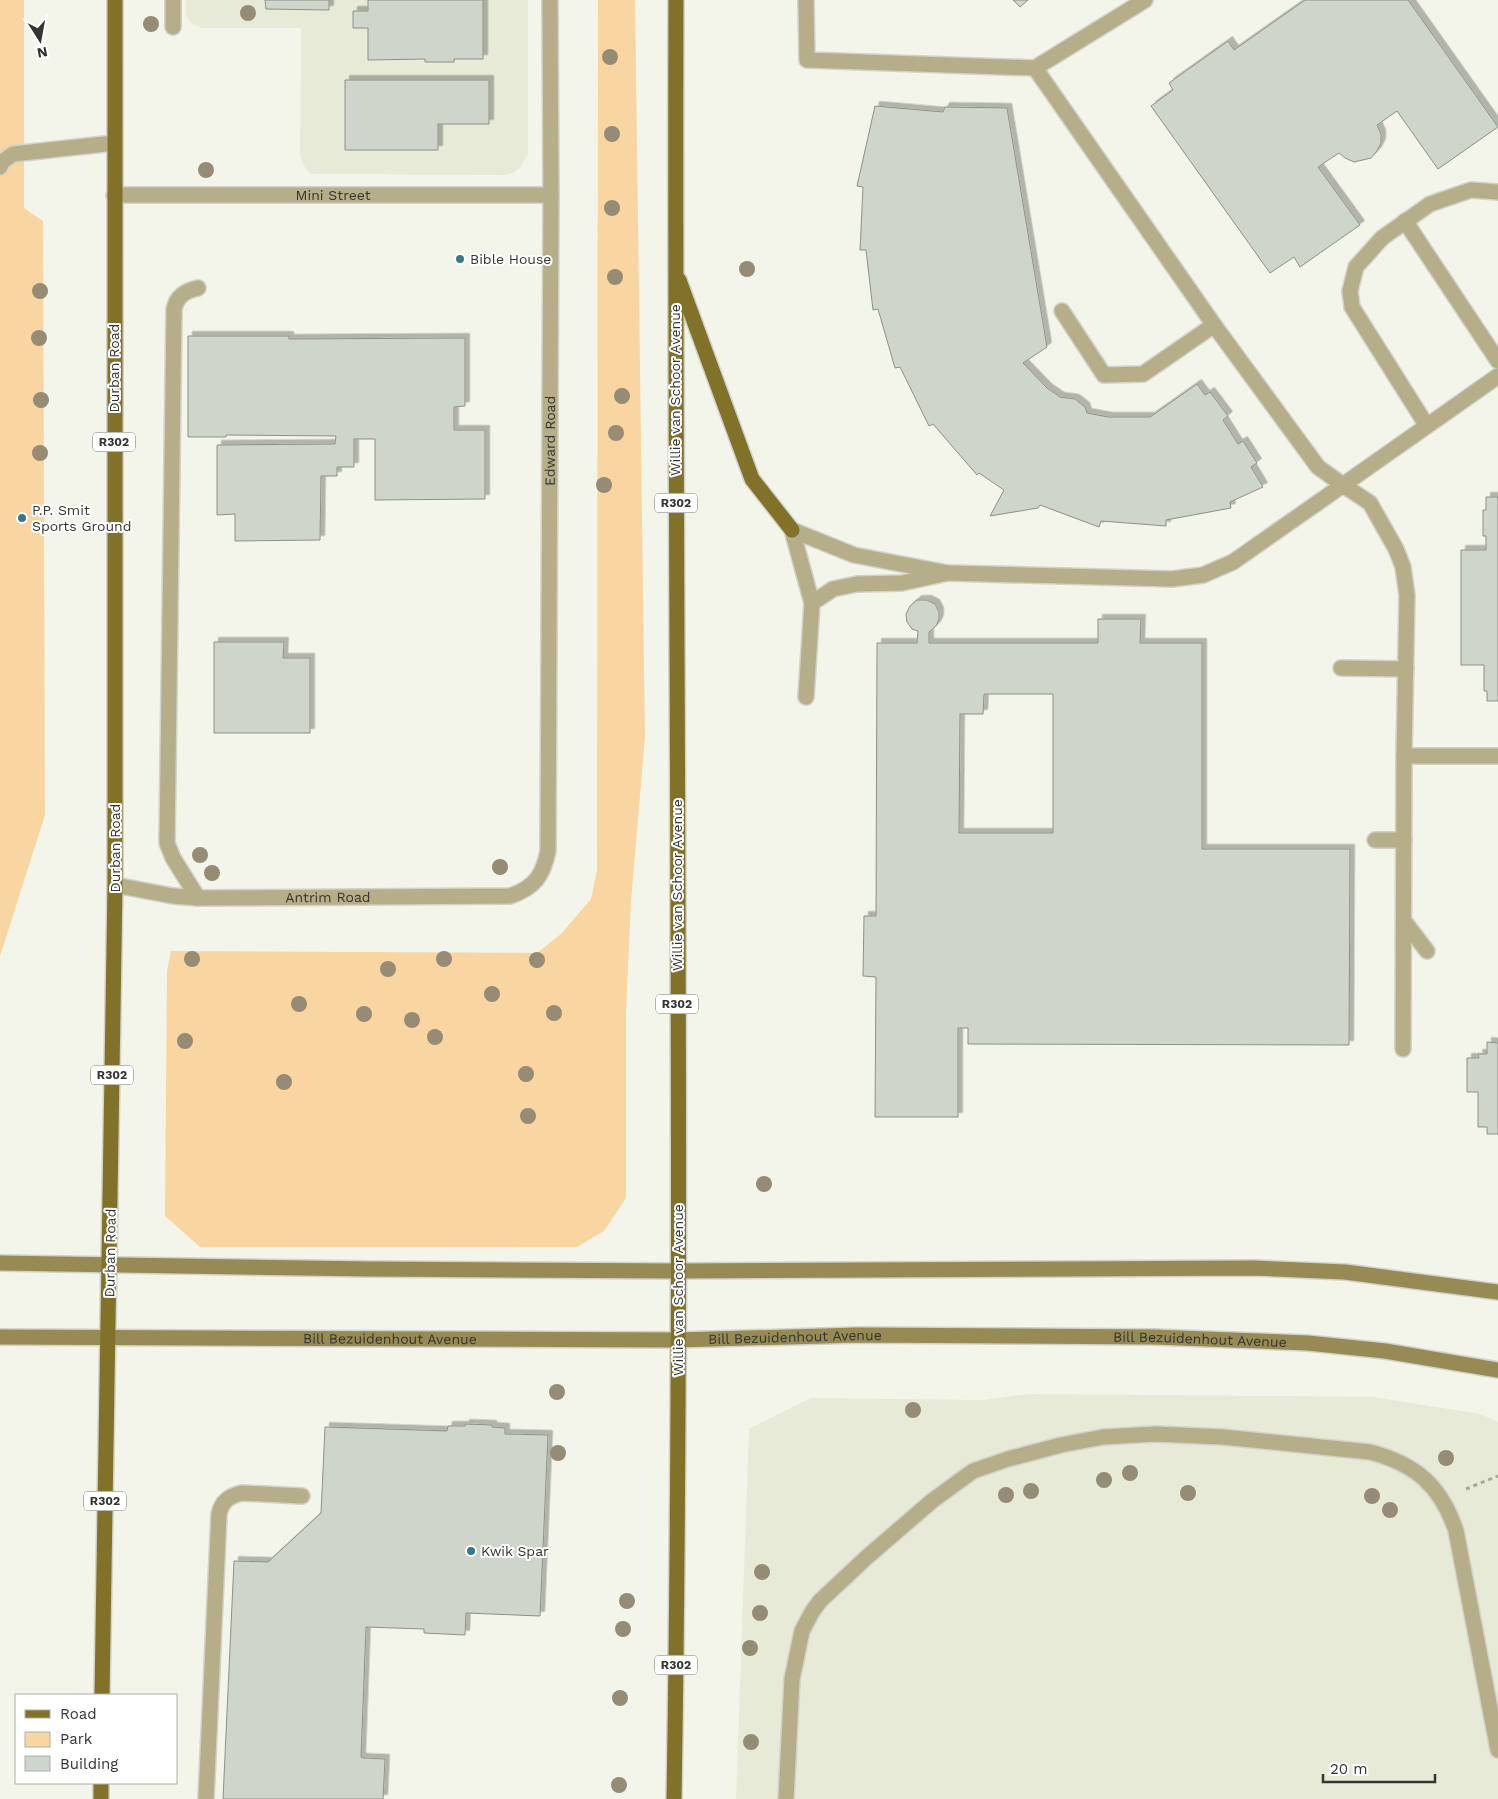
<svg xmlns="http://www.w3.org/2000/svg" width="1498" height="1799" font-family="'Work Sans',sans-serif">
	<style>
		.built { fill: #e6ead7 }
		.green { fill: #f9d5a1 }
		.building { fill: #ced5cb; stroke: #8b9288; fill-rule: evenodd; filter: url(#shadow) }
		.lines { fill: none; stroke-linecap: round; stroke-linejoin: round }
		.lane-casing { stroke: #d1d2c9; stroke-width: 18 }
		.street-casing { stroke: #d1d2c9; stroke-width: 18 }
		.secondary-casing { stroke: #d1d2c9; stroke-width: 18 }
		.primary-casing { stroke: #d1d2c9; stroke-width: 18 }
		.path { stroke: #a6a79f; stroke-width: 3; stroke-dasharray: 4 4; stroke-linecap: butt }
		.lane { stroke: #b6ad89; stroke-width: 15 }
		.street { stroke: #b6ad89; stroke-width: 15 }
		.secondary { stroke: #978a54; stroke-width: 15 }
		.primary { stroke: #827128; stroke-width: 15 }
		.tree { fill: #968b74 }
		.poi-dot { fill: #367889; stroke: #fff; stroke-width: 2 }
		.labels { text-anchor: middle; stroke-width: 4; stroke-linejoin: round; paint-order: stroke }
		.shield { fill: #fff; stroke: #71726f; stroke-width: 1 }
		.shield-label { font-size: 12px; font-weight: bold; fill: #343531 }
		.street-label { font-size: 14px; fill: #343531; stroke: #fff }
		.poi-label { font-size: 14px; fill: #343531; stroke: #fff; text-anchor: start }
	</style>
	<defs>
		<filter id="shadow"><feDropShadow dx="4.5" dy="-4.5" stdDeviation="0" flood-color="#0004"/></filter>
	</defs>
	<rect width="100%" height="100%" fill="#f3f5ea"/>
	<g class="built">
		<path d="M186 0H528V155L520 167 513 173 504 175 312 174 306 169 302 162 300 154 301 28H202L192 24 188 19 186 13Z"/>
		<path d="M1028 1394 1373 1397 1480 1414 1498 1422V1799H736L749 1429 811 1398 984 1400Z"/>
	</g>
	<g class="green">
		<path d="M0 0H24V208L43 221 45 815 0 956Z"/>
		<path d="M598 0H635L645 737 631 901 626 1012V1198L604 1231 577 1247H200L165 1216 167 971 171 951 537 953 561 934 591 899 597 870Z"/>
	</g>
	<g class="building">
		<path d="M265 0H329V10L266 9Z"/>
		<path d="M368 0H483V59H454V62H425V59L368 60V28H353V11H368Z"/>
		<path d="M1013 0H1028L1020 7Z"/>
		<path d="M1305 0H1408L1498 127 1438 169 1397 111 1377 125 1381 134V143L1377 151 1371 158 1354 162 1345 158 1339 153 1318 167 1360 225 1300 267 1294 257 1270 273 1151 106 1173 90 1169 83 1228 41 1234 50Z"/>
		<path d="M345 80H489V124H438V150H345Z"/>
		<path d="M875 106 943 112 945 107 1007 108 1047 347 1023 363 1047 388 1060 397 1075 399 1085 407 1087 413 1108 417H1150L1197 384 1205 395 1210 392 1228 416 1223 420 1238 444 1243 441 1257 463 1251 467 1263 487 1230 502 1231 508 1166 520V526L1101 521 1099 527 1040 505 1038 508 990 516 1004 490 979 473 977 475 933 424 929 426 900 367 895 368 878 309 873 310 866 250H860L863 187 857 186Z"/>
		<path d="M188 336H289V339L465 338V406L454 407V430H485V499L375 500V439H354V467H337V476H321L320 540 235 541V514L217 515V445L335 444 336 436 226 435V437H188Z"/>
		<path d="M1486 497H1498V701H1487V691H1484V665H1461V550H1486V536H1483V510H1486Z"/>
		<path d="M917 600H927L935 604 939 612V619L936 626 929 632V643H1098V619H1141L1140 643H1202V849H1350L1349 1045 968 1044V1028H958V1117H875L876 977 863 976 864 916H876L877 643H917L918 631 912 629 907 622 906 614 910 606ZM984 694H1053V833H959L960 714H983Z"/>
		<path d="M214 642H284L283 658H310V733H214Z"/>
		<path d="M1487 1042 1498 1043V1134H1487V1127H1478V1092H1467V1058H1479L1478 1054H1487Z"/>
		<path d="M465 1424 492 1425V1427L505 1428V1434L548 1435 540 1616 466 1613 465 1635 424 1633V1629L366 1627 361 1757 363 1758 385 1759 383 1799H223L234 1561 268 1562 321 1513 325 1427 447 1431 448 1426H465Z"/>
	</g>
	<g class="lines">
		<defs>
			<g id="lane">
				<path d="M173 0V27"/>
				<path d="M0 167 2 162 13 154 114 143"/>
				<path d="M1405 221 1498 361"/>
				<path d="M1062 311 1104 375 1143 374 1214 325"/>
				<path d="M1427 426 1352 307 1350 291 1356 267 1382 238 1430 204 1471 190 1498 192"/>
				<path d="M792 530 812 603"/>
				<path d="M1341 668 1406 669"/>
				<path d="M806 697 812 603 833 589 857 584 902 583 948 573"/>
				<path d="M1375 840H1404"/>
				<path d="M198 898 173 858 167 843 174 309C177 296 185 291 198 288"/>
				<path d="M1404 921 1427 951"/>
				<path d="M206 1799 219 1514C222 1501 229 1496 242 1493L302 1496"/>
			</g>
			<g id="street">
				<path d="M806 0 807 60 1035 68"/>
				<path d="M1145 0 1035 68 1214 325 1318 467 1343 485 1498 376"/>
				<path id="s1" d="M114 195H551"/>
				<path d="M792 530 854 555 948 573 1172 579 1203 575 1233 562 1343 485 1370 503 1396 549 1403 567 1407 595 1404 756H1498"/>
				<path id="s2" d="M115 885 173 896 198 898 510 896C534 888 543 876 548 851L551 195 550 0"/>
				<path d="M1403 1049 1404 756"/>
				<path d="M786 1799 792 1679 802 1631 812 1612 820 1601 867 1557 932 1501 973 1471 1008 1459 1061 1445 1103 1437 1156 1434 1223 1437 1370 1452C1416 1464 1441 1486 1456 1531L1498 1750"/>
			</g>
			<g id="secondary">
				<path d="M0 1263 369 1269 679 1271 1254 1268 1345 1272 1498 1292"/>
				<path id="s3" d="M0 1337 677 1340 858 1335 1154 1337 1308 1343 1385 1351 1498 1370"/>
			</g>
			<g id="primary">
				<path d="M679 280 752 479 792 530"/>
				<path d="M102 1695 115 885V0"/>
				<path d="M101 1799V1783"/>
				<path d="M674 1799C684 1199 674 600 676 0"/>
			</g>
		</defs>
		<use href="#lane" class="lane-casing"/>
		<use href="#street" class="street-casing"/>
		<use href="#secondary" class="secondary-casing"/>
		<use href="#primary" class="primary-casing"/>
		<path class="path" d="M1466 1489 1498 1476"/>
		<use href="#lane" class="lane"/>
		<use href="#street" class="street"/>
		<use href="#secondary" class="secondary"/>
		<use href="#primary" class="primary"/>
	</g>
	<g class="tree">
		<circle cx="248" cy="13" r="8"/>
		<circle cx="151" cy="24" r="8"/>
		<circle cx="610" cy="57" r="8"/>
		<circle cx="612" cy="134" r="8"/>
		<circle cx="206" cy="170" r="8"/>
		<circle cx="612" cy="208" r="8"/>
		<circle cx="747" cy="269" r="8"/>
		<circle cx="615" cy="277" r="8"/>
		<circle cx="40" cy="291" r="8"/>
		<circle cx="39" cy="338" r="8"/>
		<circle cx="622" cy="396" r="8"/>
		<circle cx="41" cy="400" r="8"/>
		<circle cx="616" cy="433" r="8"/>
		<circle cx="40" cy="453" r="8"/>
		<circle cx="604" cy="485" r="8"/>
		<circle cx="200" cy="855" r="8"/>
		<circle cx="500" cy="867" r="8"/>
		<circle cx="212" cy="873" r="8"/>
		<circle cx="192" cy="959" r="8"/>
		<circle cx="444" cy="959" r="8"/>
		<circle cx="537" cy="960" r="8"/>
		<circle cx="388" cy="969" r="8"/>
		<circle cx="492" cy="994" r="8"/>
		<circle cx="299" cy="1004" r="8"/>
		<circle cx="554" cy="1013" r="8"/>
		<circle cx="364" cy="1014" r="8"/>
		<circle cx="412" cy="1020" r="8"/>
		<circle cx="435" cy="1037" r="8"/>
		<circle cx="185" cy="1041" r="8"/>
		<circle cx="526" cy="1074" r="8"/>
		<circle cx="284" cy="1082" r="8"/>
		<circle cx="528" cy="1116" r="8"/>
		<circle cx="764" cy="1184" r="8"/>
		<circle cx="557" cy="1392" r="8"/>
		<circle cx="913" cy="1410" r="8"/>
		<circle cx="558" cy="1453" r="8"/>
		<circle cx="1446" cy="1458" r="8"/>
		<circle cx="1130" cy="1473" r="8"/>
		<circle cx="1104" cy="1480" r="8"/>
		<circle cx="1031" cy="1491" r="8"/>
		<circle cx="1188" cy="1493" r="8"/>
		<circle cx="1006" cy="1495" r="8"/>
		<circle cx="1372" cy="1496" r="8"/>
		<circle cx="1390" cy="1510" r="8"/>
		<circle cx="762" cy="1572" r="8"/>
		<circle cx="627" cy="1601" r="8"/>
		<circle cx="760" cy="1613" r="8"/>
		<circle cx="623" cy="1629" r="8"/>
		<circle cx="750" cy="1648" r="8"/>
		<circle cx="620" cy="1698" r="8"/>
		<circle cx="751" cy="1742" r="8"/>
		<circle cx="619" cy="1785" r="8"/>
	</g>
	<g class="poi-dot">
		<circle cx="460" cy="259" r="5"/>
		<circle cx="22" cy="518" r="5"/>
		<circle cx="471" cy="1551" r="5"/>
	</g>
	<g class="labels">
		<g class="shield">
			<rect x="93" y="432.5" width="42" height="19" rx="4"/>
			<rect x="655" y="493.5" width="42" height="19" rx="4"/>
			<rect x="656" y="994.5" width="42" height="19" rx="4"/>
			<rect x="91" y="1065.5" width="42" height="19" rx="4"/>
			<rect x="84" y="1491.5" width="42" height="19" rx="4"/>
			<rect x="655" y="1655.5" width="42" height="19" rx="4"/>
		</g>
		<g class="shield-label">
			<text x="114" y="446">R302</text>
			<text x="676" y="507">R302</text>
			<text x="677" y="1008">R302</text>
			<text x="112" y="1079">R302</text>
			<text x="105" y="1505">R302</text>
			<text x="676" y="1669">R302</text>
		</g>
		<g class="street-label">
			<text dy="5" stroke="none"><textPath href="#s1" startOffset="219">Mini Street</textPath></text>
			<text transform="translate(114 368) rotate(-90)" y="5">Durban Road</text>
			<text transform="translate(675 390) rotate(-90)" y="5">Willie van Schoor Avenue</text>
			<text dy="5" stroke="none"><textPath href="#s2" startOffset="869">Edward Road</textPath></text>
			<text transform="translate(115 848) rotate(-90)" y="5">Durban Road</text>
			<text transform="translate(677 885) rotate(-90)" y="5">Willie van Schoor Avenue</text>
			<text dy="5" stroke="none"><textPath href="#s2" startOffset="214">Antrim Road</textPath></text>
			<text transform="translate(110 1253) rotate(-89)" y="5">Durban Road</text>
			<text transform="translate(678 1290) rotate(-90)" y="5">Willie van Schoor Avenue</text>
			<text dy="5" stroke="none"><textPath href="#s3" startOffset="795">Bill Bezuidenhout Avenue</textPath></text>
			<text dy="5" stroke="none"><textPath href="#s3" startOffset="390">Bill Bezuidenhout Avenue</textPath></text>
			<text dy="5" stroke="none"><textPath href="#s3" startOffset="1200">Bill Bezuidenhout Avenue</textPath></text>
		</g>
		<g class="poi-label">
			<text x="470" y="264">Bible House</text>
			<text x="32" y="515">P.P. Smit<tspan x="32" dy="16">Sports Ground</tspan></text>
			<text x="481" y="1556">Kwik Spar</text>
		</g>
	</g>
	<rect x="15" y="1694" width="162" height="90" fill="#ffffff" stroke="#aeaead"/>
	<rect x="25" y="1710" width="25" height="8" fill="#827128" stroke="#aeaead"/>
	<text x="60" y="1719" font-size="15" fill="#343531">Road</text>
	<rect x="25" y="1732" width="25" height="15" fill="#f9d5a1" stroke="#aeaead"/>
	<text x="60" y="1744" font-size="15" fill="#343531">Park</text>
	<rect x="25" y="1756" width="25" height="15" fill="#ced5cb" stroke="#aeaead"/>
	<text x="60" y="1769" font-size="15" fill="#343531">Building</text>
	<g transform="translate(40 40) rotate(169)" stroke="#ffffff" stroke-width="4" paint-order="stroke">
	<path d="M0-4L9 19L0 12L-9 19Z" fill="#343531"/>
	<text y="-8" font-size="14" font-weight="bold" text-anchor="middle" fill="#343531">N</text>
	</g>
	<path d="M1323 1774v8h112v-8" fill="none" stroke="#343531" stroke-width="2.5"/>
	<text x="1330" y="1774" font-size="15" fill="#343531" stroke="#ffffff" stroke-width="4" paint-order="stroke">20 m</text>
</svg>
